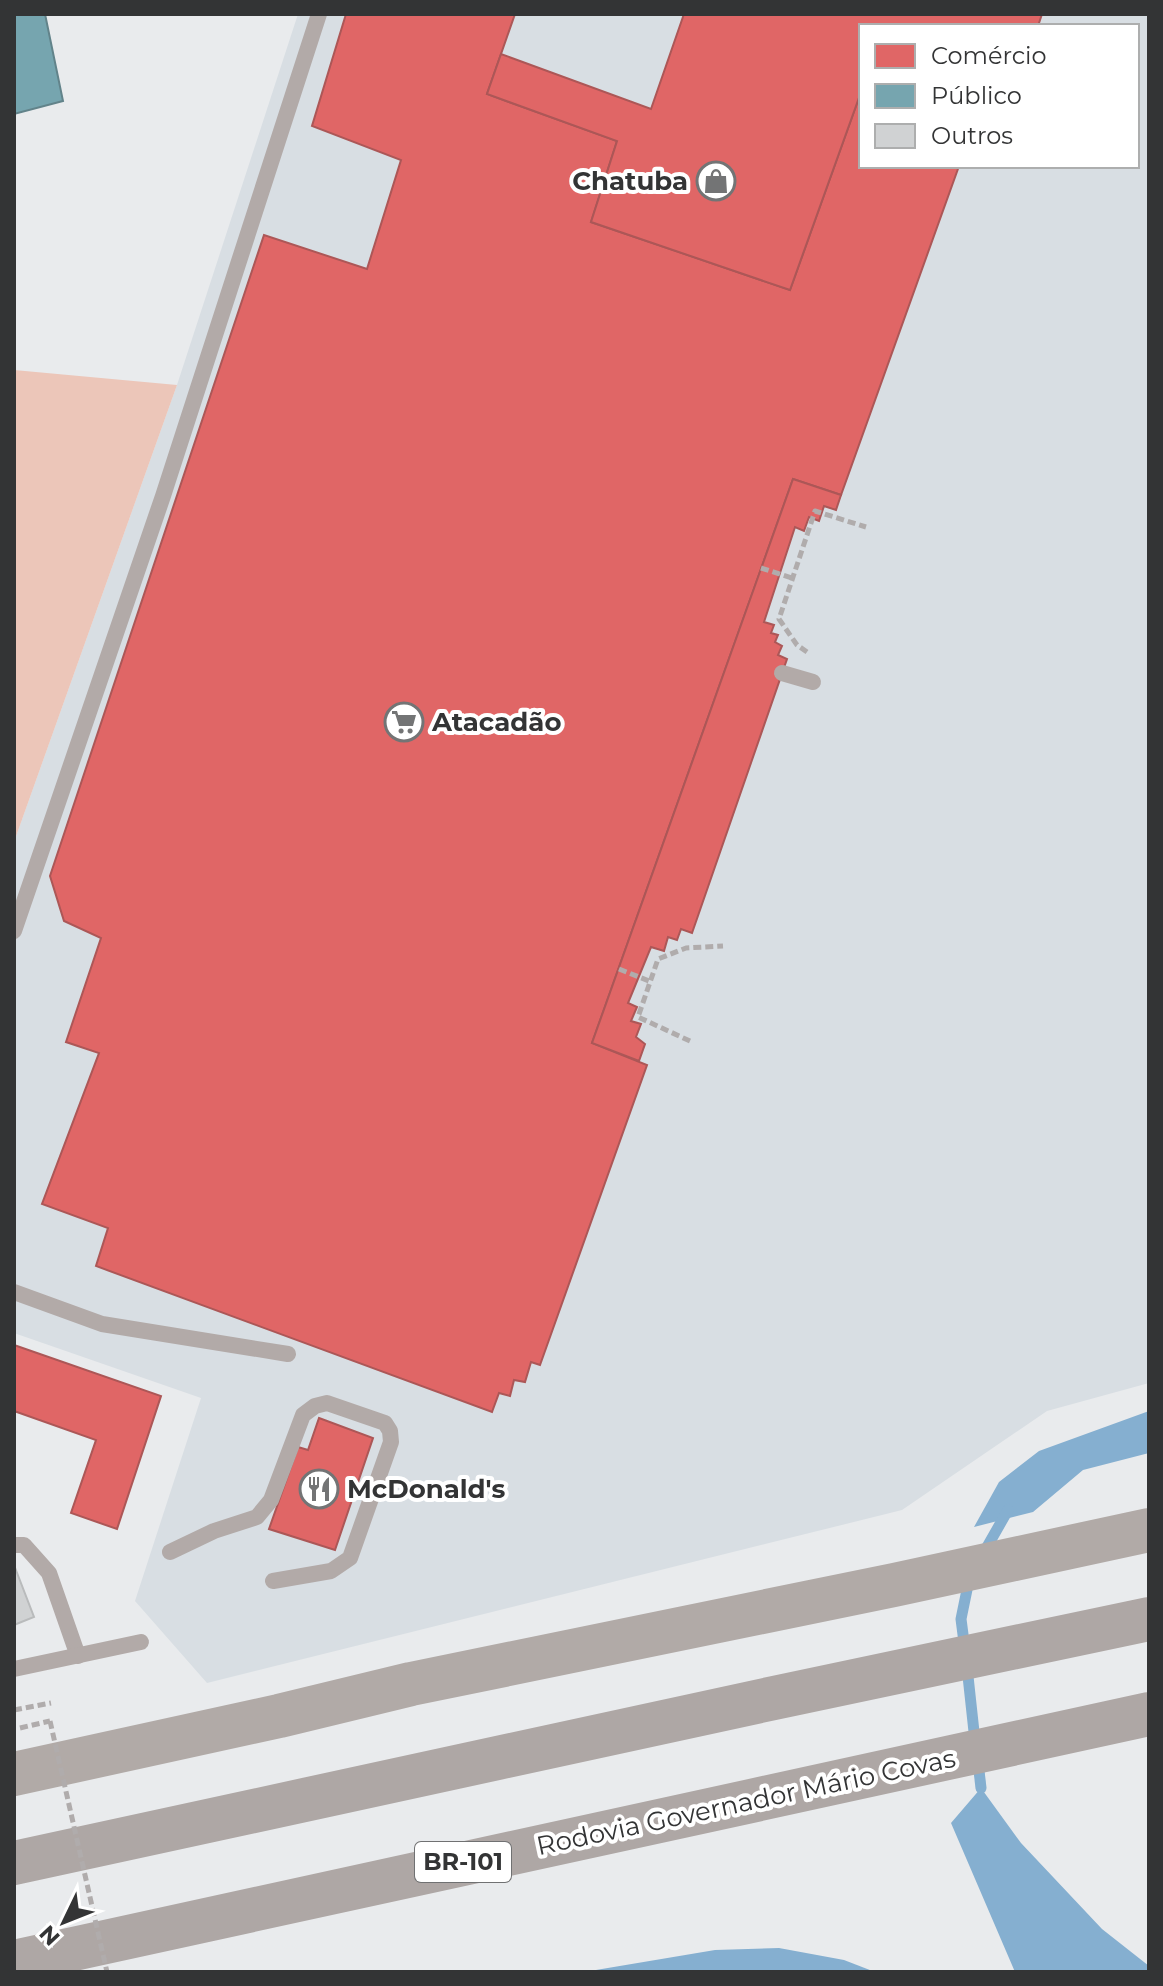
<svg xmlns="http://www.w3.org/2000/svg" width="1163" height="1986" font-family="Montserrat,sans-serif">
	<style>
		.built { fill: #d8dee3; fill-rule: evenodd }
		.forest { fill: #ecc6b9 }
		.water { fill: #85afd0 }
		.shops { fill: #e06666; stroke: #ac5757; stroke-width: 2 }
		.public { fill: #76a5af; stroke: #62838a; stroke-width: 2 }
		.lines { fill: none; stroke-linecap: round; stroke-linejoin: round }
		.stream { stroke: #85afd0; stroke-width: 11 }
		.building { fill: #d0d2d3; stroke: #b9bbbc; stroke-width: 2 }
		.path { stroke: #b0acac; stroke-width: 5; stroke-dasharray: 8 4; stroke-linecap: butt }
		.lane { stroke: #b2aaa8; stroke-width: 16 }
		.secondary { stroke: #b1aaa7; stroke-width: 44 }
		.highway { stroke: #aea7a5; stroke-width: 44 }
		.path-bridge { stroke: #b0acac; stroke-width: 5; stroke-dasharray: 8 4; stroke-linecap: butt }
		.labels { text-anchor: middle; stroke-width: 8; stroke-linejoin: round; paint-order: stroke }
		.shield { fill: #fff; stroke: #707172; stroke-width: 2 }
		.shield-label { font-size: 24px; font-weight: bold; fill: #333435 }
		.poi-label { font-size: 26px; font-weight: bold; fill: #333435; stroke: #fff; text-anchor: start }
		.street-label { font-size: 26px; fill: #333435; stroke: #fff }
	</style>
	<rect width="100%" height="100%" fill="#e9ebed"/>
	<path class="built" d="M298 14H1149V1383L1047 1411 902 1510 207 1683 135 1601 201 1398 14 1333V842L177 385ZM861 26H1137V166H861Z"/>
	<path class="forest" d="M14 370 177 385 14 842Z"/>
	<g class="water">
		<path d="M1149 1411V1453L1083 1470 1033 1512 974 1527 999 1482 1039 1451Z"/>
		<path d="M981 1788 1021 1843 1102 1929 1149 1966V1972H1015L951 1823Z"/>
		<path d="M779 1948 844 1960 875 1972H584L715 1950Z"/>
	</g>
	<g class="shops">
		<path d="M346 14H515L487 94 617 141 591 222 790 290 861 92V166H959L841 495 793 479 592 1043 647 1065 540 1365 531 1362 525 1382 514 1380 510 1396 499 1393 492 1412 96 1266 108 1228 42 1204 99 1053 66 1042 101 938 64 921 50 876 264 235 367 269 401 160 312 126Z"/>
		<path d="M684 14H1042L1038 26H861V92L790 290 591 222 617 141 487 94 501 54 651 109Z"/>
		<path d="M793 479 841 495 836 510 824 506 819 521 809 517 804 531 795 527 764 622 774 625 771 633 778 635 775 642 782 646 778 655 787 659 692 933 681 929 677 940 668 937 664 951 651 947 628 1003 637 1007 631 1021 641 1024 636 1037 645 1044 639 1061 592 1043Z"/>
		<path d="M14 1345 161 1396 117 1529 71 1513 96 1440 14 1411Z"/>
		<path d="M319 1418 373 1438 335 1550 269 1529 298 1447 308 1450Z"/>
	</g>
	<path class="public" d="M14 14H45L63 101 14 114Z"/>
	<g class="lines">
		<g class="stream">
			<path d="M983 1554 1008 1510"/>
			<path d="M965 1650 961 1619 969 1580"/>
			<path d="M967 1667 975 1741"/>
			<path d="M978 1762 981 1788"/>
		</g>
	</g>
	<path class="building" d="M14 1565 34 1617 14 1625Z"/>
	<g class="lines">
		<g class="path">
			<path d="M761 568 792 578"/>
			<path d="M807 652 797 645 779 619 815 511 866 527"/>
			<path d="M619 969 649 981"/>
			<path d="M690 1041 638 1017 658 959 686 948 723 946"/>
			<path d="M14 1710 51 1703"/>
			<path d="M20 1728 50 1721"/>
		</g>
		<g class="lane">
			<path d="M782 673 813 682"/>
			<path d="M14 931 163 496 319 14"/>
			<path d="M14 1292 102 1324 288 1354"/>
			<path d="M14 1545H24L49 1573 78 1656"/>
			<path d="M170 1552 214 1531 257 1517 271 1500 303 1415 315 1406 327 1403 385 1423 390 1431 391 1442 350 1558 331 1571 273 1581"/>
			<path d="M14 1669 141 1642"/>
		</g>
		<path class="secondary" d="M14 1774 279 1716 411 1684 894 1585 1149 1530"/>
		<g class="highway">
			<path d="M14 1863 774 1698 1149 1619"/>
			<path d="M14 1962 1149 1714"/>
		</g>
		<path class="path-bridge" d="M50 1721 107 1972"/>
	</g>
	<defs>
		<symbol id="shop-ring" viewBox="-11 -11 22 22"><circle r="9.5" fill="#fff" stroke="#737475" stroke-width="1.5"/><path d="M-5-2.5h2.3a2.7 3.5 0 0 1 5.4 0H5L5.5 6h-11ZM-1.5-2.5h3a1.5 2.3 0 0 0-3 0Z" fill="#737475"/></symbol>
		<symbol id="supermarket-ring" viewBox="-11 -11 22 22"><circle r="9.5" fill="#fff" stroke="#737475" stroke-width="1.5"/><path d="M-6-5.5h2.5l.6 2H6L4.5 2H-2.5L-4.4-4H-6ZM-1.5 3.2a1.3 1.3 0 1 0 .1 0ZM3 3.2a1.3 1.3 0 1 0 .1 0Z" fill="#737475"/></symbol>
		<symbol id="restaurant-ring" viewBox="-11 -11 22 22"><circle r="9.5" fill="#fff" stroke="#737475" stroke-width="1.5"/><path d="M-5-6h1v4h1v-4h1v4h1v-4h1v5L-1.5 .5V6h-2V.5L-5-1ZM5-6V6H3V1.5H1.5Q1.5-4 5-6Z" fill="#737475"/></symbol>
	</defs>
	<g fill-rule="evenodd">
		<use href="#shop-ring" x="694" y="159" width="44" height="44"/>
		<use href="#supermarket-ring" x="382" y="700" width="44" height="44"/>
		<use href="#restaurant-ring" x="297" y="1467" width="44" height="44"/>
	</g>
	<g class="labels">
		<rect class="shield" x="415" y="1842" width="96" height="40" rx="6"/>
		<g class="shield-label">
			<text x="463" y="1870">BR-101</text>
		</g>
		<g class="poi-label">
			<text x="688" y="190" text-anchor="end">Chatuba</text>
			<text x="432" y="731">Atacadão</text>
			<text x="347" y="1498">McDonald's</text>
		</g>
		<g class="street-label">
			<text transform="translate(746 1802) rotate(-12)" y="9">Rodovia Governador Mário Covas</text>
		</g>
	</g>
	<rect width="1163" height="1986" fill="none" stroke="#333435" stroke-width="32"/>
	<rect x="859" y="24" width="280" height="144" fill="#ffffff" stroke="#adaeae" stroke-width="2"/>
	<rect x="875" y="44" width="40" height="24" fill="#e06666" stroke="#adaeae" stroke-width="2"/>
	<text x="931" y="64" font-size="24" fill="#333435">Comércio</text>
	<rect x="875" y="84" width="40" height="24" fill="#76a5af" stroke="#adaeae" stroke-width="2"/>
	<text x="931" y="104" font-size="24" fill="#333435">Público</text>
	<rect x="875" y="124" width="40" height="24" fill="#d0d2d3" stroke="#adaeae" stroke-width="2"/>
	<text x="931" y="144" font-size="24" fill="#333435">Outros</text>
	<g transform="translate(64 1922) rotate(227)" stroke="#ffffff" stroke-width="6" paint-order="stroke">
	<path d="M0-6L14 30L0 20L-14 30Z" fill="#333435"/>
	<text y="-12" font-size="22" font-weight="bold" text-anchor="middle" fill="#333435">N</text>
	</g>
</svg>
